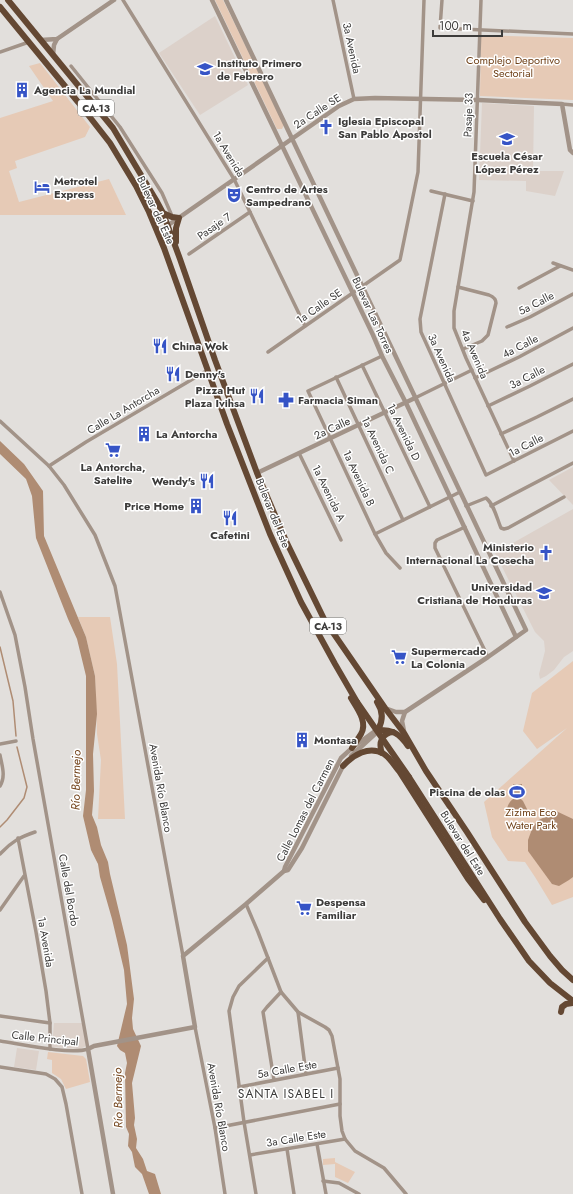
<svg xmlns="http://www.w3.org/2000/svg" width="573" height="1194" font-family="Jost,sans-serif">
	<style>
		.built { fill: #dcd1ca }
		.green { fill: #e6cab6 }
		.water { fill: #af8c73 }
		.lines { fill: none; stroke-linecap: round; stroke-linejoin: round }
		.stream { stroke: #af8c73; stroke-width: 1.5 }
		.minor { stroke: #a29388; stroke-width: 3.5 }
		.tertiary { stroke: #a29388; stroke-width: 4.5 }
		.trunk { stroke: #644833; stroke-width: 6 }
		.trunk-bridge { stroke: #644833; stroke-width: 6 }
		.labels { text-anchor: middle; stroke-width: 3; stroke-linejoin: round; paint-order: stroke }
		.shield { fill: #fff; stroke: #767675; stroke-width: 1 }
		.shield-label { font-size: 10px; font-weight: bold; fill: #3c3b3a }
		.street-label { font-size: 11px; fill: #3c3b3a; stroke: #fff }
		.park-label { font-size: 11px; fill: #6d3e15; stroke: #fff }
		.poi-label { font-size: 11px; font-weight: bold; fill: #3c3b3a; stroke: #fff; text-anchor: start }
		.water-label { font-size: 12px; font-style: italic; fill: #75461e; stroke: #fff }
		.neighbourhood-label { font-size: 12px; letter-spacing: 1px; fill: #3c3b3a; stroke: #fff }
	</style>
	<rect width="100%" height="100%" fill="#e2dfdc"/>
	<g class="built">
		<path d="M215 16 248 85 200 115 159 53Z"/>
		<path d="M482 103 534 106 533 171H564L555 196 526 191V181L479 180Z"/>
		<path d="M573 467V505L549 480Z"/>
		<path d="M573 509V651L564 657 554 670 546 676 540 679 539 674 545 651 544 641 535 632 495 553Z"/>
		<path d="M54 1023H82L86 1046 80 1049 52 1047Z"/>
		<path d="M17 1048 39 1051 36 1070 14 1067Z"/>
	</g>
	<g class="green">
		<path d="M215 0H223L284 125 282 129H277Z"/>
		<path d="M481 35 573 38V100L480 96Z"/>
		<path d="M40 63 90 127 85 137 15 161 17 168 9 171 19 202 109 179 126 215H0V118L53 101 29 66Z"/>
		<path d="M78 617H110L117 664 125 819H98L101 760 97 734 95 676 86 637Z"/>
		<path d="M573 661V897L552 905 535 877 525 862 508 861 492 837 484 802 567 728 537 749 523 731 532 693Z"/>
		<path d="M48 1052 83 1056 86 1059 90 1082 66 1089 61 1079 52 1073V1060L47 1059Z"/>
		<path d="M335 1158V1162L355 1172 348 1183 335 1177V1164L323 1165V1159Z"/>
	</g>
	<g class="water">
		<path d="M0 441 24 464 43 491 44 536 86 637 95 676 97 714 93 754 94 791 92 815 97 827 101 845 108 862 110 874 127 945 134 999 132 1018 133 1029 141 1046 132 1083 135 1118 134 1125 137 1139 136 1148 143 1159 147 1171 155 1174 161 1194H149L142 1174 135 1167 132 1152 128 1146 129 1134 126 1127 125 1073 127 1063 125 1053 120 1050 117 1046 127 1004 124 970 112 919 100 877 98 864 91 850 83 816 86 790V676L77 639 68 619 36 538 32 496 26 479 0 454Z"/>
		<path d="M513 784H522L521 799 523 801 527 809 525 812C519 814 514 814 507 813 506 808 509 802 513 799Z"/>
		<path d="M556 811 573 819V877L569 880 559 886 552 884 528 851V840L532 829 537 821Z"/>
	</g>
	<g class="lines">
		<g class="stream">
			<path d="M0 647 13 701 16 736"/>
			<path d="M0 827 7 820 24 798 27 787 17 747"/>
		</g>
		<g class="minor">
			<path d="M123 0 234 179 305 326"/>
			<path d="M333 0 354 99"/>
			<path d="M442 0 440 28 573 34"/>
			<path d="M481 0 474 192 454 311V328L466 358 514 461"/>
			<path d="M0 52 29 42"/>
			<path d="M71 66 120 127 162 193 172 216"/>
			<path d="M562 104 573 105"/>
			<path d="M431 191 473 201"/>
			<path d="M445 194 420 319 421 332 486 475 573 431"/>
			<path d="M189 254 250 212"/>
			<path d="M553 263 573 270"/>
			<path d="M458 287 489 295C494 297 496 299 496 303L488 335 482 341 463 349"/>
			<path d="M519 288 560 266"/>
			<path d="M507 327 530 317 573 294"/>
			<path d="M268 352 400 260 418 172 424 0"/>
			<path d="M382 356 308 391 375 534 386 553 400 568"/>
			<path d="M362 365 430 507"/>
			<path d="M336 377 403 520"/>
			<path d="M475 378 519 357 573 328"/>
			<path d="M415 398 472 370"/>
			<path d="M488 406 530 386 573 364"/>
			<path d="M0 421 49 466 64 485 95 535 115 586 183 956"/>
			<path d="M501 434 537 417 573 399"/>
			<path d="M299 453 341 540"/>
			<path d="M49 466 86 442 208 370"/>
			<path d="M466 506 486 498C494 504 497 519 501 528L504 529 508 528 564 497"/>
			<path d="M491 506 573 463"/>
			<path d="M465 527 437 540 435 543V548L488 657"/>
			<path d="M375 534 460 492"/>
			<path d="M0 592 15 635 25 687 33 739 88 1049C70 1055 21 1044 0 1041"/>
			<path d="M0 744 16 741"/>
			<path d="M0 755C2 766 6 776 0 786"/>
			<path d="M18 838 36 932 46 991 50 1023V1049"/>
			<path d="M0 854C11 842 20 837 35 832"/>
			<path d="M246 904 258 932 281 992 298 1012 325 1027 329 1030 332 1036 340 1079V1116L342 1131 345 1139 355 1151 384 1168 406 1194"/>
			<path d="M0 910 24 876"/>
			<path d="M298 1012 306 1074"/>
			<path d="M0 1016 50 1023"/>
			<path d="M195 1027 215 1128 225 1194"/>
			<path d="M0 1067 46 1074 55 1079 62 1087 66 1104 82 1194"/>
			<path d="M274 1080 263 1012 267 1007 281 992"/>
			<path d="M239 1087 338 1068"/>
			<path d="M215 1128 340 1104"/>
			<path d="M317 1144 326 1194"/>
			<path d="M287 1149 294 1194"/>
			<path d="M250 1155 345 1139"/>
			<path d="M323 1181 339 1183 359 1194"/>
			<path d="M256 1194 244 1122 229 1011 233 997 239 986 268 958"/>
		</g>
		<g class="tertiary">
			<path d="M212 0 373 335 382 356 406 403 516 637"/>
			<path d="M226 0 526 630 488 657 405 712H396L385 708"/>
			<path d="M41 40 57 39 114 0"/>
			<path d="M53 55 54 45 57 39"/>
			<path d="M167 226 339 106 354 99 375 98 478 100 562 104 570 150 573 153"/>
			<path d="M257 473 415 398"/>
			<path d="M404 731 402 721 405 712"/>
			<path d="M351 756 375 734 378 730"/>
			<path d="M284 871 285 867 341 758 352 748 375 731"/>
			<path d="M113 1194 88 1049 94 1046 195 1027 183 956 246 904 284 871 288 870 302 848 344 764"/>
		</g>
		<g class="trunk">
			<path d="M8 0 113 128 156 200 163 213 180 259 215 360 257 473 286 541 325 621 385 708 404 733 426 771 467 832 525 922 550 956 562 970 573 980"/>
			<path d="M0 7 78 102 110 143 136 186 149 212 164 248 227 424 270 534 301 602 335 664 357 702"/>
			<path d="M163 213 172 217 179 218 176 228V242"/>
			<path d="M351 698C357 708 368 722 361 734 358 739 355 743 352 748"/>
			<path d="M377 702C383 711 383 721 378 730"/>
			<path d="M378 730C393 730 399 733 408 746"/>
			<path d="M382 753C378 743 382 733 393 732"/>
			<path d="M343 766C353 755 369 745 384 754 390 758 394 765 399 771L468 879 484 900"/>
			<path d="M409 777 500 919 529 961 550 983 573 1001"/>
			<path d="M561 1012 562 1007 566 1004 573 1003"/>
		</g>
		<path class="trunk-bridge" d="M357 702 409 777"/>
	</g>
	<defs>
		<symbol id="school-bare" viewBox="-9 -9 18 18"><path d="M0-5L7-2L0 1L-7-2ZM-4 1L0 2.5L4 1V4Q0 6-4 4Z" fill="#3654c6" stroke="#fff" stroke-width="2.5" paint-order="stroke"/></symbol>
		<symbol id="building-bare" viewBox="-9 -9 18 18"><path d="M-4-6H4V6H1V3H-1V6H-4ZM-2.5-4.3h1.7v1.8h-1.7ZM.8-4.3h1.7v1.8H.8ZM-2.5-1h1.7V.8h-1.7ZM.8-1h1.7V.8H.8Z" fill="#3654c6" stroke="#fff" stroke-width="2.5" paint-order="stroke"/></symbol>
		<symbol id="church-bare" viewBox="-9 -9 18 18"><path d="M-1.2-6h2.4v3.5h3.3v2.4h-3.3V6h-2.4V-.1h-3.3v-2.4h3.3Z" fill="#3654c6" stroke="#fff" stroke-width="2.5" paint-order="stroke"/></symbol>
		<symbol id="hotel-bare" viewBox="-9 -9 18 18"><path d="M-6-4.5h1.5V1H6V5H4.5V3h-9V5H-6ZM-4 0a1.8 1.8 0 1 1 3.6 0ZM.5 0V-2.5h3Q6-2.5 6 0Z" fill="#3654c6" stroke="#fff" stroke-width="2.5" paint-order="stroke"/></symbol>
		<symbol id="theatre-bare" viewBox="-9 -9 18 18"><path d="M-5-5.5Q0-4 5-5.5V0Q5 5 0 6Q-5 5-5 0ZM-3.3-2.5H-1v1.5H-3.3ZM1-2.5H3.3v1.5H1ZM-2.8 1Q0 5.5 2.8 1Z" fill="#3654c6" stroke="#fff" stroke-width="2.5" paint-order="stroke"/></symbol>
		<symbol id="restaurant-bare" viewBox="-9 -9 18 18"><path d="M-5-6h1v4h1v-4h1v4h1v-4h1v5L-1.5 .5V6h-2V.5L-5-1ZM5-6V6H3V1.5H1.5Q1.5-4 5-6Z" fill="#3654c6" stroke="#fff" stroke-width="2.5" paint-order="stroke"/></symbol>
		<symbol id="pharmacy-bare" viewBox="-9 -9 18 18"><path d="M-2-6h4v4h4v4h-4v4h-4v-4h-4v-4h4Z" fill="#3654c6" stroke="#fff" stroke-width="2.5" paint-order="stroke"/></symbol>
		<symbol id="supermarket-bare" viewBox="-9 -9 18 18"><path d="M-6-5.5h2.5l.6 2H6L4.5 2H-2.5L-4.4-4H-6ZM-1.5 3.2a1.3 1.3 0 1 0 .1 0ZM3 3.2a1.3 1.3 0 1 0 .1 0Z" fill="#3654c6" stroke="#fff" stroke-width="2.5" paint-order="stroke"/></symbol>
		<symbol id="stadium-bare" viewBox="-9 -9 18 18"><path d="M0-5a6.5 5 0 1 0 0 10a6.5 5 0 1 0 0-10ZM-3.5-1.8h7v3.6h-7Z" fill="#3654c6" stroke="#fff" stroke-width="2.5" paint-order="stroke"/></symbol>
	</defs>
	<g fill-rule="evenodd">
		<use href="#school-bare" x="194" y="58" width="22" height="22"/>
		<use href="#building-bare" x="11" y="79" width="22" height="22"/>
		<use href="#church-bare" x="315" y="116" width="22" height="22"/>
		<use href="#school-bare" x="496" y="128" width="22" height="22"/>
		<use href="#hotel-bare" x="31" y="176" width="22" height="22"/>
		<use href="#theatre-bare" x="223" y="184" width="22" height="22"/>
		<use href="#restaurant-bare" x="149" y="335" width="22" height="22"/>
		<use href="#restaurant-bare" x="162" y="363" width="22" height="22"/>
		<use href="#restaurant-bare" x="246" y="385" width="22" height="22"/>
		<use href="#pharmacy-bare" x="275" y="389" width="22" height="22"/>
		<use href="#building-bare" x="133" y="423" width="22" height="22"/>
		<use href="#supermarket-bare" x="102" y="439" width="22" height="22"/>
		<use href="#restaurant-bare" x="196" y="470" width="22" height="22"/>
		<use href="#building-bare" x="185" y="495" width="22" height="22"/>
		<use href="#restaurant-bare" x="219" y="507" width="22" height="22"/>
		<use href="#church-bare" x="535" y="542" width="22" height="22"/>
		<use href="#school-bare" x="533" y="582" width="22" height="22"/>
		<use href="#supermarket-bare" x="388" y="646" width="22" height="22"/>
		<use href="#building-bare" x="291" y="729" width="22" height="22"/>
		<use href="#stadium-bare" x="506" y="781" width="22" height="22"/>
		<use href="#supermarket-bare" x="293" y="897" width="22" height="22"/>
	</g>
	<g class="labels">
		<g class="shield">
			<rect x="78" y="100" width="36" height="16" rx="3"/>
			<rect x="310" y="618" width="36" height="16" rx="3"/>
		</g>
		<g class="shield-label">
			<text x="96" y="112">CA-13</text>
			<text x="328" y="630">CA-13</text>
		</g>
		<g class="street-label">
			<text transform="translate(352 48) rotate(78)" y="4">3a Avenida</text>
			<text transform="translate(317 111) rotate(-33)" y="4">2a Calle SE</text>
			<text transform="translate(468 115) rotate(-88)" y="4">Pasaje 33</text>
			<text transform="translate(229 154) rotate(59)" y="4">1a Avenida</text>
			<text transform="translate(156 210) rotate(65)" y="4">Bulevar del Este</text>
			<text transform="translate(214 226) rotate(-35)" y="4">Pasaje 7</text>
			<text transform="translate(536 303) rotate(-27)" y="4">5a Calle</text>
			<text transform="translate(319 306) rotate(-35)" y="4">1a Calle SE</text>
			<text transform="translate(373 315) rotate(65)" y="4">Bulevar Las Torres</text>
			<text transform="translate(520 346) rotate(-27)" y="4">4a Calle</text>
			<text transform="translate(475 354) rotate(67)" y="4">4a Avenida</text>
			<text transform="translate(442 358) rotate(66)" y="4">3a Avenida</text>
			<text transform="translate(527 377) rotate(-27)" y="4">3a Calle</text>
			<text transform="translate(123 410) rotate(-31)" y="4">Calle La Antorcha</text>
			<text transform="translate(332 428) rotate(-25)" y="4">2a Calle</text>
			<text transform="translate(404 432) rotate(64)" y="4">1a Avenida D</text>
			<text transform="translate(378 445) rotate(65)" y="4">1a Avenida C</text>
			<text transform="translate(526 445) rotate(-27)" y="4">1a Calle</text>
			<text transform="translate(359 478) rotate(65)" y="4">1a Avenida B</text>
			<text transform="translate(329 493) rotate(64)" y="4">1a Avenida A</text>
			<text transform="translate(273 513) rotate(68)" y="4">Bulevar del Este</text>
			<text transform="translate(161 788) rotate(80)" y="4">Avenida Río Blanco</text>
			<text transform="translate(305 810) rotate(-63)" y="4">Calle Lomas del Carmen</text>
			<text transform="translate(463 843) rotate(58)" y="4">Bulevar del Este</text>
			<text transform="translate(69 890) rotate(80)" y="4">Calle del Bordo</text>
			<text transform="translate(46 942) rotate(80)" y="4">1a Avenida</text>
			<text transform="translate(45 1038) rotate(6)" y="4">Calle Principal</text>
			<text transform="translate(287 1069) rotate(-10)" y="4">5a Calle Este</text>
			<text transform="translate(219 1107) rotate(80)" y="4">Avenida Río Blanco</text>
			<text transform="translate(296 1138) rotate(-9)" y="4">3a Calle Este</text>
		</g>
		<g class="park-label">
			<text x="513" y="64">Complejo Deportivo<tspan x="513" dy="13">Sectorial</tspan></text>
			<text x="531" y="816">Zizima Eco<tspan x="531" dy="13">Water Park</tspan></text>
		</g>
		<g class="poi-label">
			<text x="217" y="67">Instituto Primero<tspan x="217" dy="13">de Febrero</tspan></text>
			<text x="34" y="94">Agencia La Mundial</text>
			<text x="338" y="125">Iglesia Episcopal<tspan x="338" dy="13">San Pablo Apostol</tspan></text>
			<text x="507" y="160" text-anchor="middle">Escuela César<tspan x="507" dy="13">López Pérez</tspan></text>
			<text x="54" y="185">Metrotel<tspan x="54" dy="13">Express</tspan></text>
			<text x="246" y="193">Centro de Artes<tspan x="246" dy="13">Sampedrano</tspan></text>
			<text x="172" y="350">China Wok</text>
			<text x="185" y="378">Denny's</text>
			<text x="245" y="394" text-anchor="end">Pizza Hut<tspan x="245" dy="13">Plaza Ivihsa</tspan></text>
			<text x="298" y="404">Farmacia Siman</text>
			<text x="156" y="438">La Antorcha</text>
			<text x="113" y="471" text-anchor="middle">La Antorcha,<tspan x="113" dy="13">Satelite</tspan></text>
			<text x="195" y="485" text-anchor="end">Wendy's</text>
			<text x="184" y="510" text-anchor="end">Price Home</text>
			<text x="230" y="539" text-anchor="middle">Cafetini</text>
			<text x="534" y="551" text-anchor="end">Ministerio<tspan x="534" dy="13">Internacional La Cosecha</tspan></text>
			<text x="532" y="591" text-anchor="end">Universidad<tspan x="532" dy="13">Cristiana de Honduras</tspan></text>
			<text x="411" y="655">Supermercado<tspan x="411" dy="13">La Colonia</tspan></text>
			<text x="314" y="744">Montasa</text>
			<text x="505" y="796" text-anchor="end">Piscina de olas</text>
			<text x="316" y="906">Despensa<tspan x="316" dy="13">Familiar</tspan></text>
		</g>
		<g class="water-label">
			<text transform="translate(76 780) rotate(-89)" y="4">Río Bermejo</text>
			<text transform="translate(118 1098) rotate(-91)" y="4">Río Bermejo</text>
		</g>
		<g class="neighbourhood-label">
			<text x="286" y="1098">SANTA ISABEL I</text>
		</g>
	</g>
	<path d="M433 30v6h69v-6" fill="none" stroke="#3c3b3a" stroke-width="2"/>
	<text x="439" y="30" font-size="12" fill="#3c3b3a" stroke="#ffffff" stroke-width="3" paint-order="stroke">100 m</text>
</svg>
